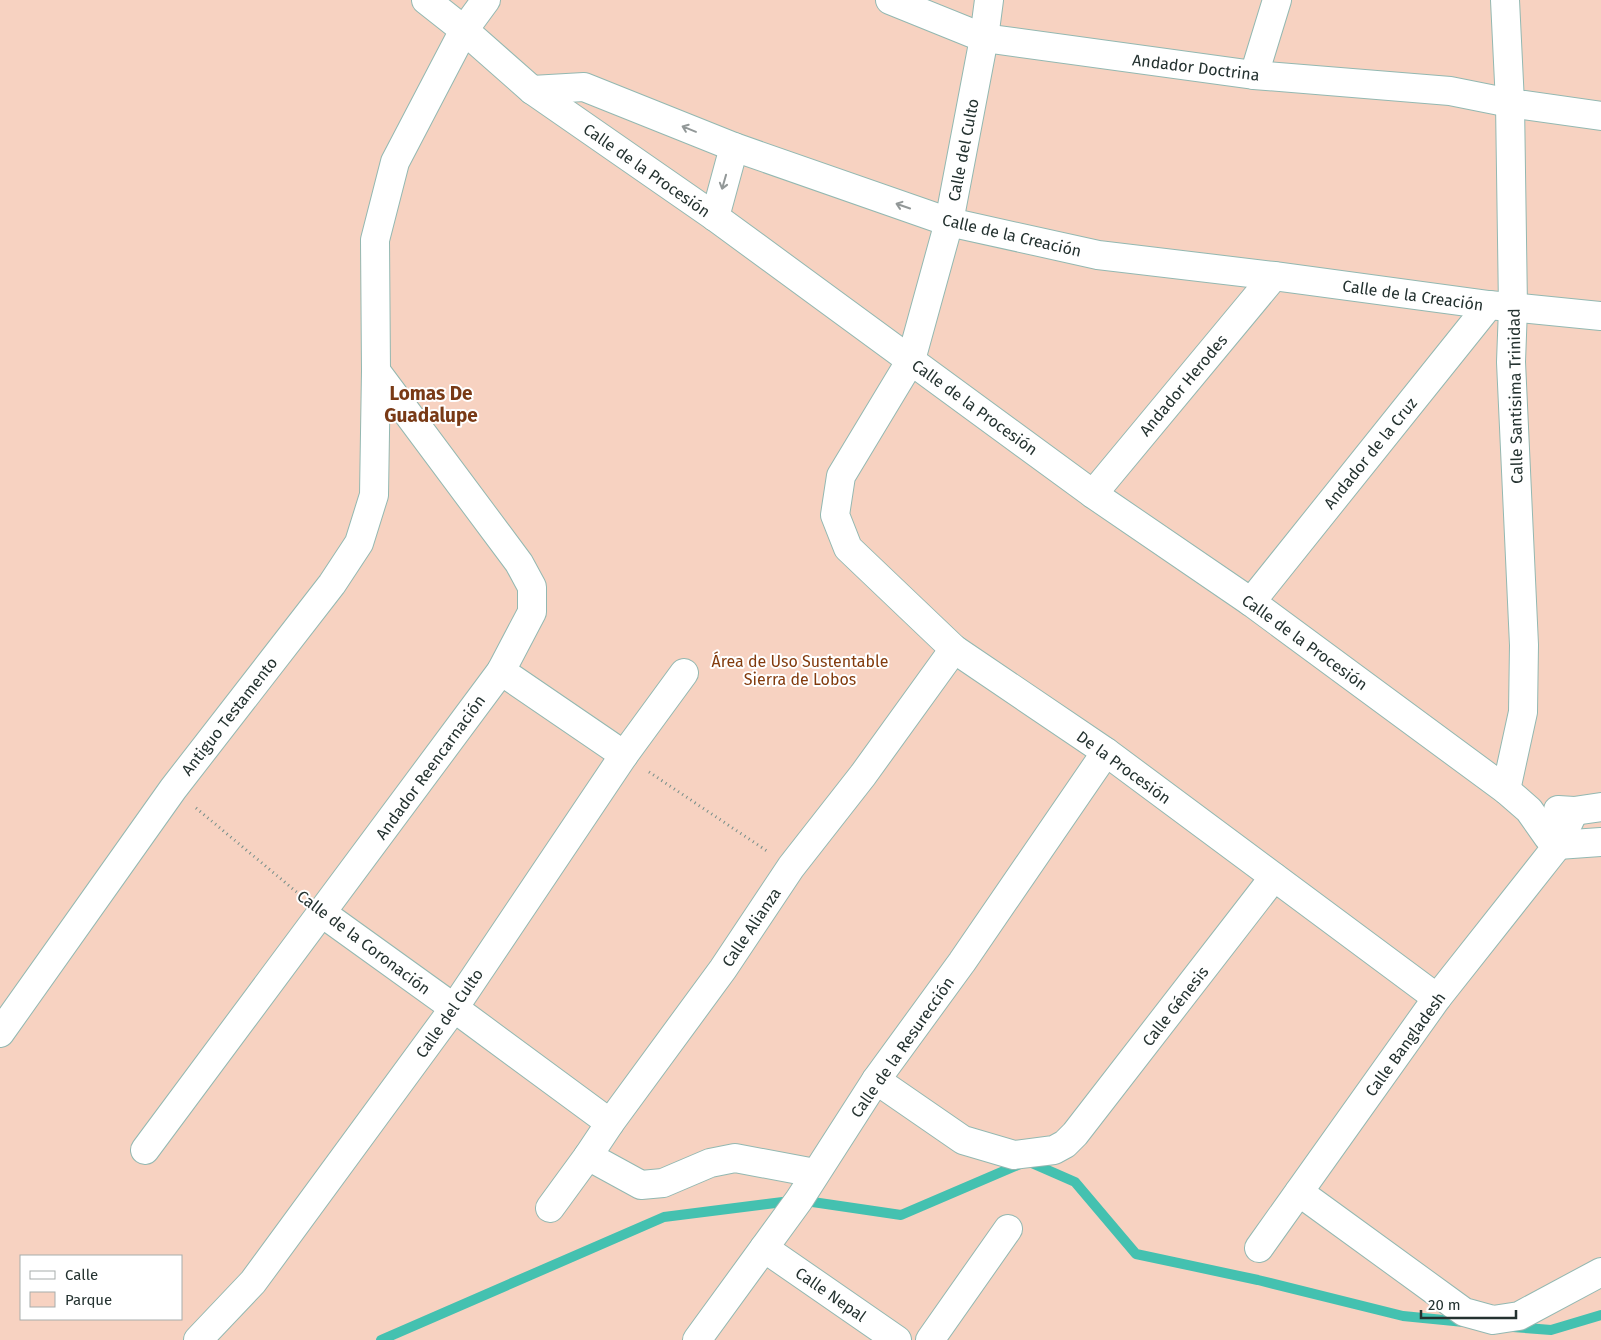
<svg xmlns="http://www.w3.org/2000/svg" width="1601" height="1340" font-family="'Fira Sans',sans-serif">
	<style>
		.park { fill: #f7d2c1; fill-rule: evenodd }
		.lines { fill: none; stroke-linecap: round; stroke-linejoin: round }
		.stream { stroke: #44c1b0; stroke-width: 10 }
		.minor-casing { stroke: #93b8b1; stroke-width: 30 }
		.path { stroke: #758e89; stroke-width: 3; stroke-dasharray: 1 4; stroke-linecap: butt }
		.minor { stroke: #fff; stroke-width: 28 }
		.oneway { stroke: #929898 }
		.labels { text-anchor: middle; stroke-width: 4; stroke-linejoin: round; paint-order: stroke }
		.street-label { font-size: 16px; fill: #243230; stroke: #fff }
		.park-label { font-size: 16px; fill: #823a0c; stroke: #fff }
		.quarter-label { font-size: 19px; font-weight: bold; fill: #793a16; stroke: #fff }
	</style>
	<rect width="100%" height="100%" fill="#d3f9f1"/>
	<path class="park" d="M0 0H1601V1340H0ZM21 1256H181V1319H21Z"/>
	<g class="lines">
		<g class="stream">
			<path d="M1513 1327 1551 1330 1601 1315"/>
			<path d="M381 1340 664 1217 799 1200 901 1215 1027 1161 1075 1182 1136 1254 1258 1280 1403 1316 1464 1322"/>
		</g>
		<defs>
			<g id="minor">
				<path d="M426 0 464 30 532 90 715 217 1093 494 1251 602 1506 790 1529 810 1548 837 1558 845 1601 842"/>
				<path d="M890 0 984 38 1254 75 1450 91 1510 103 1601 116"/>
				<path d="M989 0 984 38 949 222 911 360 841 476 835 515 848 548 954 649 1106 752 1437 998"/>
				<path d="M1505 0 1510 103 1513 308 1511 362 1524 645 1523 712 1506 790"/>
				<path d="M1254 75 1277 0"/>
				<path d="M532 90 584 87 734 147 949 222 1098 255 1274 276 1489 305 1601 316"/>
				<path d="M715 217 734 147"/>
				<path d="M1093 494 1274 276"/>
				<path d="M1251 602 1489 305"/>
				<path d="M501 671 624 755"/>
				<path d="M1558 810 1574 811 1601 807"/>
				<path d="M322 913 454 1008 610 1123"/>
				<path d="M0 1033 173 789 332 584 359 543 374 495 376 371 375 240 395 162 464 30 486 0"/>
				<path d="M876 1080 963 1140 1014 1155 1054 1150 1065 1144 1075 1134 1274 877"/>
				<path d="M145 1150 501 671 532 612V587L519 563 376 371"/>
				<path d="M588 1156 641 1185 663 1183 710 1163 735 1158 815 1173"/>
				<path d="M1299 1192 1464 1312 1493 1320 1519 1316 1601 1272"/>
				<path d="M550 1208 588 1156 610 1123 723 969 791 867 863 775 954 649"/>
				<path d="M764 1248 897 1340"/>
				<path d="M1259 1248 1437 998 1558 845 1574 811"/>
				<path d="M198 1340 253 1282 454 1008 624 755 684 673"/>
				<path d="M697 1340 799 1200 876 1080 962 962 1106 752"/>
				<path d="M930 1340 1008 1229"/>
			</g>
		</defs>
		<use href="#minor" class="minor-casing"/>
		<g class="path">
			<path d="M649 772 767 851"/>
			<path d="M196 808 299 894"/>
		</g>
		<use href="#minor" class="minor"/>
	</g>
	<defs><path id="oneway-shaft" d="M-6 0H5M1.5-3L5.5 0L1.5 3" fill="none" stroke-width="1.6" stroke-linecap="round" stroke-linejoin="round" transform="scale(1.25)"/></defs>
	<g class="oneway">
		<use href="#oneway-shaft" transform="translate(689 129) rotate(-158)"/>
		<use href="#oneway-shaft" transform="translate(724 182) rotate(106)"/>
		<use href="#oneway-shaft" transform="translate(903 206) rotate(-161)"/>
	</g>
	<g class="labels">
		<g class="street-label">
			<text transform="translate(1196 67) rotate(7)" y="6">Andador Doctrina</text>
			<text transform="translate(963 150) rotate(-79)" y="6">Calle del Culto</text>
			<text transform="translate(647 170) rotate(35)" y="6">Calle de la Procesión</text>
			<text transform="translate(1012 235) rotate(13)" y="6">Calle de la Creación</text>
			<text transform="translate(1413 295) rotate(8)" y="6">Calle de la Creación</text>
			<text transform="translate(1183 385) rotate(-50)" y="6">Andador Herodes</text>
			<text transform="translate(1515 396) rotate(-91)" y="6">Calle Santisima Trinidad</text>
			<text transform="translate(975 407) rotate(36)" y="6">Calle de la Procesión</text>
			<text transform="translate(1370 453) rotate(-51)" y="6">Andador de la Cruz</text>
			<text transform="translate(1305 642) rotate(36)" y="6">Calle de la Procesión</text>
			<text transform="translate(229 716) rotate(-52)" y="6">Antiguo Testamento</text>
			<text transform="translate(430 767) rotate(-54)" y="6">Andador Reencarnación</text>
			<text transform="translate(1124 767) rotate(36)" y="6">De la Procesión</text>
			<text transform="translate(751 927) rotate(-56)" y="6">Calle Alianza</text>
			<text transform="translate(364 942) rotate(37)" y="6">Calle de la Coronación</text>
			<text transform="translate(1175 1006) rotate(-52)" y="6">Calle Génesis</text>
			<text transform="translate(449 1013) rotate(-55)" y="6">Calle del Culto</text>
			<text transform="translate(1405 1044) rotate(-54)" y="6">Calle Bangladesh</text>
			<text transform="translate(902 1047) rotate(-55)" y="6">Calle de la Resurección</text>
			<text transform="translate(831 1294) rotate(35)" y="6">Calle Nepal</text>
		</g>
		<g class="park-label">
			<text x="800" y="667">Área de Uso Sustentable<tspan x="800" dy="18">Sierra de Lobos</tspan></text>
		</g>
		<g class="quarter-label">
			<text x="431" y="400">Lomas De<tspan x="431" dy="22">Guadalupe</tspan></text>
		</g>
	</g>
	<rect x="20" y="1255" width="162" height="65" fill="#ffffff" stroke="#a7adac"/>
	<rect x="30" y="1271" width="25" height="8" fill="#ffffff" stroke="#a7adac"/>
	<text x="65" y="1280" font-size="15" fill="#243230">Calle</text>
	<rect x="30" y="1292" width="25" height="15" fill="#f7d2c1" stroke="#a7adac"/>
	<text x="65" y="1305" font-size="15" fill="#243230">Parque</text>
	<path d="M1421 1310v8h95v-8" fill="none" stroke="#243230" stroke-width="2.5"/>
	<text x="1428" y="1310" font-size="15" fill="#243230" stroke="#ffffff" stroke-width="4" paint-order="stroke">20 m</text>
</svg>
